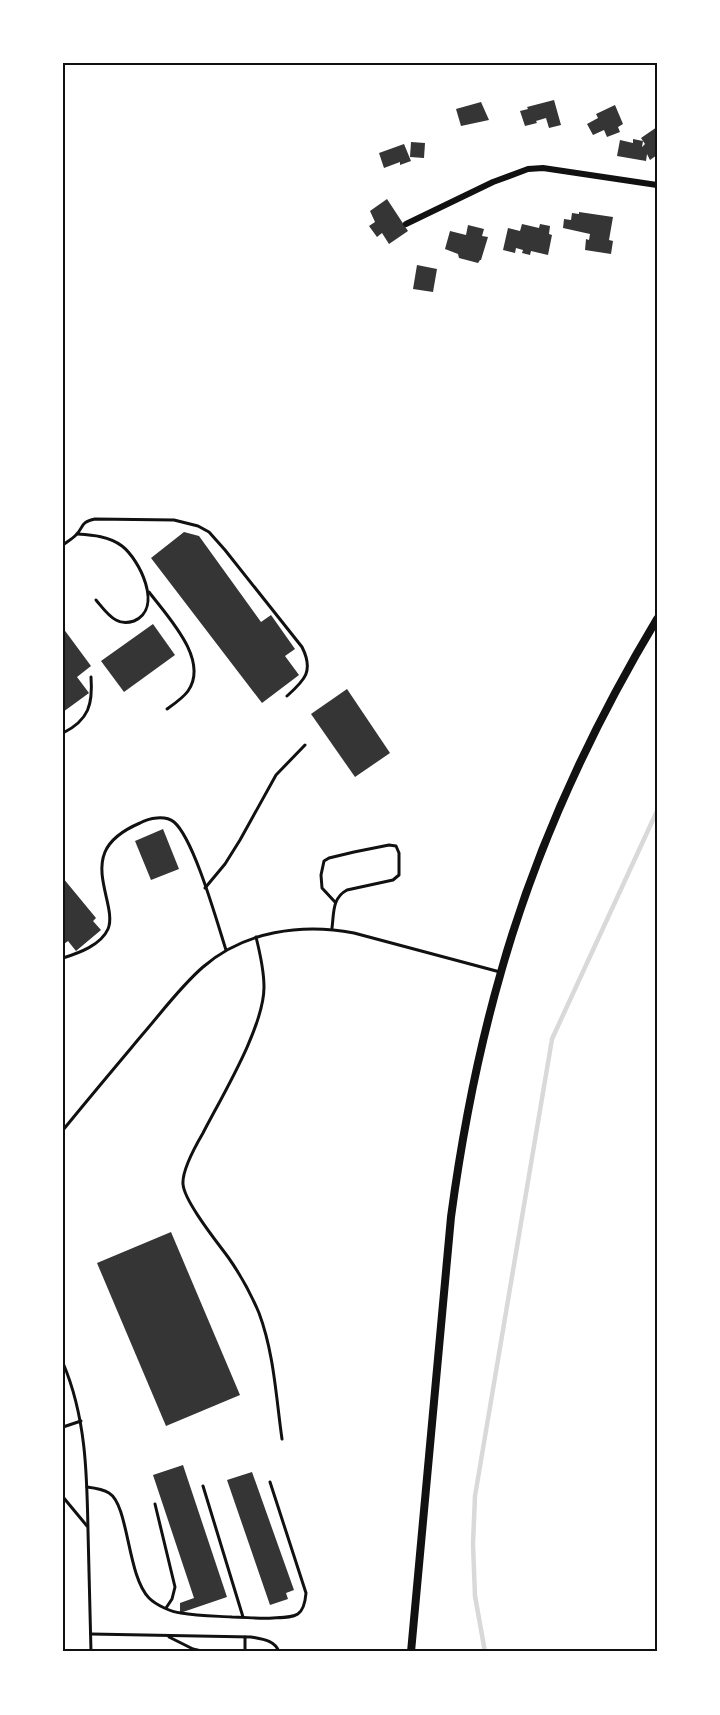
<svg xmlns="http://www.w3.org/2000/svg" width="720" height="1715" font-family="Mulish,sans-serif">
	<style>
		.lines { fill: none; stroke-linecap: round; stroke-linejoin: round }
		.stream { stroke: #d9d9d9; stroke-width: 4.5 }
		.building { fill: #353535 }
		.service { stroke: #111; stroke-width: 3 }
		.minor { stroke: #111; stroke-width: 6 }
		.tertiary { stroke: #111; stroke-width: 8 }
		.neatline { fill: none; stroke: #111; stroke-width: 2 }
	</style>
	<rect width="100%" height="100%" fill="#fff"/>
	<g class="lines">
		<path class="stream" d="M485 1652 475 1596 473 1544 475 1496 552 1039 657 811"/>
	</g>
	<g class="building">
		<path d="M554 100 561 125 549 128 546 118 536 121 537 123 525 126 520 111 528 109 527 107Z"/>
		<path d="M481 102 489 120 461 126 456 109Z"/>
		<path d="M615 105 623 124 618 127 620 132 607 137 604 130 593 135 587 124 598 118 596 114Z"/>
		<path d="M657 127V155L650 160 647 154 646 161 617 156 620 140 633 143V139L643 141 642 147 645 144 641 138Z"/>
		<path d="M411 142 425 143 424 158 410 157Z"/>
		<path d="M404 144 411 161 400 165V162L384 168 379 153Z"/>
		<path d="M387 199 408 231 389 244 382 233 377 237 369 226 375 222 370 211Z"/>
		<path d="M579 212 613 217 609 240 613 241 611 254 585 250 586 239 589 240 590 234 563 228 564 219 571 220 572 213 579 214Z"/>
		<path d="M522 224 539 228 540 224 550 226 549 234 552 235 548 255 531 251 530 255 522 253 523 250 516 248 515 253 503 250 508 228 520 231Z"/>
		<path d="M468 225 484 229 482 236 488 237 481 260H480L478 263 459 258 458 254 445 249 450 231 466 235Z"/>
		<path d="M417 265 437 269 433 292 413 289Z"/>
		<path d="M184 532 199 536 261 622 271 615 295 649 285 656 299 675 262 703 151 558Z"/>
		<path d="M153 624 175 655 124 692 101 661Z"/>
		<path d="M63 628 91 666 77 677 89 693 63 712Z"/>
		<path d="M347 689 390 753 355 777 311 714Z"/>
		<path d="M163 829 179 869 151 880 135 841Z"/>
		<path d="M63 878 96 918 93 921 101 930 76 951 68 941 64 944 63 942Z"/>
		<path d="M171 1232 240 1395 166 1426 97 1263Z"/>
		<path d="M183 1465 227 1597 180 1613V1603L194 1598 153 1475Z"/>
		<path d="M252 1472 294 1590 286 1593 288 1599 270 1605 227 1480Z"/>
	</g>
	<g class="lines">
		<g class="service">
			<path d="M77 534C92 535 109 536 122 546 139 559 164 608 134 621 128 623 121 623 116 620 108 616 102 607 96 600"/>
			<path d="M63 545C67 542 72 539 76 535 84 527 80 522 95 519L174 520 198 526 209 532 225 550 302 647C314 671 305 680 287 696"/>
			<path d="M149 592C167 616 210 660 188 691 183 698 174 704 167 709"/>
			<path d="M63 733C89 720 93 704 91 677"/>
			<path d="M205 888 225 864 240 840 276 775 305 745"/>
			<path d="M332 928C334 913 332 898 347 890L393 880 399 875V853L396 846 389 845 354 852 329 858 324 861 321 875 322 888 335 902"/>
			<path d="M256 937C260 953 264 970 264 987 264 1027 222 1096 203 1133 196 1145 182 1170 183 1184 184 1201 217 1242 228 1257 240 1274 251 1294 259 1313 274 1353 276 1397 282 1439"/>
			<path d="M63 958C79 953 101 945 108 929 116 910 94 878 105 852 111 838 126 829 140 823 149 818 165 815 174 822 194 839 217 922 226 950"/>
			<path d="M63 1130C89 1098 116 1066 142 1035 162 1012 180 987 203 967 244 931 302 923 354 933L500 972"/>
			<path d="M63 1363C86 1417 87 1474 88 1531 89 1572 90 1612 91 1652"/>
			<path d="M63 1427 81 1421"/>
			<path d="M203 1486 243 1617"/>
			<path d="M87 1487C95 1488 103 1489 109 1493 129 1505 127 1576 149 1598 156 1605 171 1612 181 1613 198 1616 215 1616 232 1617 245 1617 259 1619 273 1618 295 1617 304 1618 306 1593L270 1482"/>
			<path d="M63 1497 87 1526"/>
			<path d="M155 1504 175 1587 172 1599 166 1608"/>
			<path d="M91 1634 251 1637C262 1639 275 1640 279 1652"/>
			<path d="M169 1637 193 1649 206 1652"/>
			<path d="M245 1652V1637"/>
		</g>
		<path class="minor" d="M406 224 493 182 528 169 543 168 657 185"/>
		<path class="tertiary" d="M411 1652 451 1217C462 1135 478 1052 501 972 536 848 591 729 657 619"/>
	</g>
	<rect width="720" height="1715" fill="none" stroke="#ffffff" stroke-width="129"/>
	<rect x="64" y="64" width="592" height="1586" class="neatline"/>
</svg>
